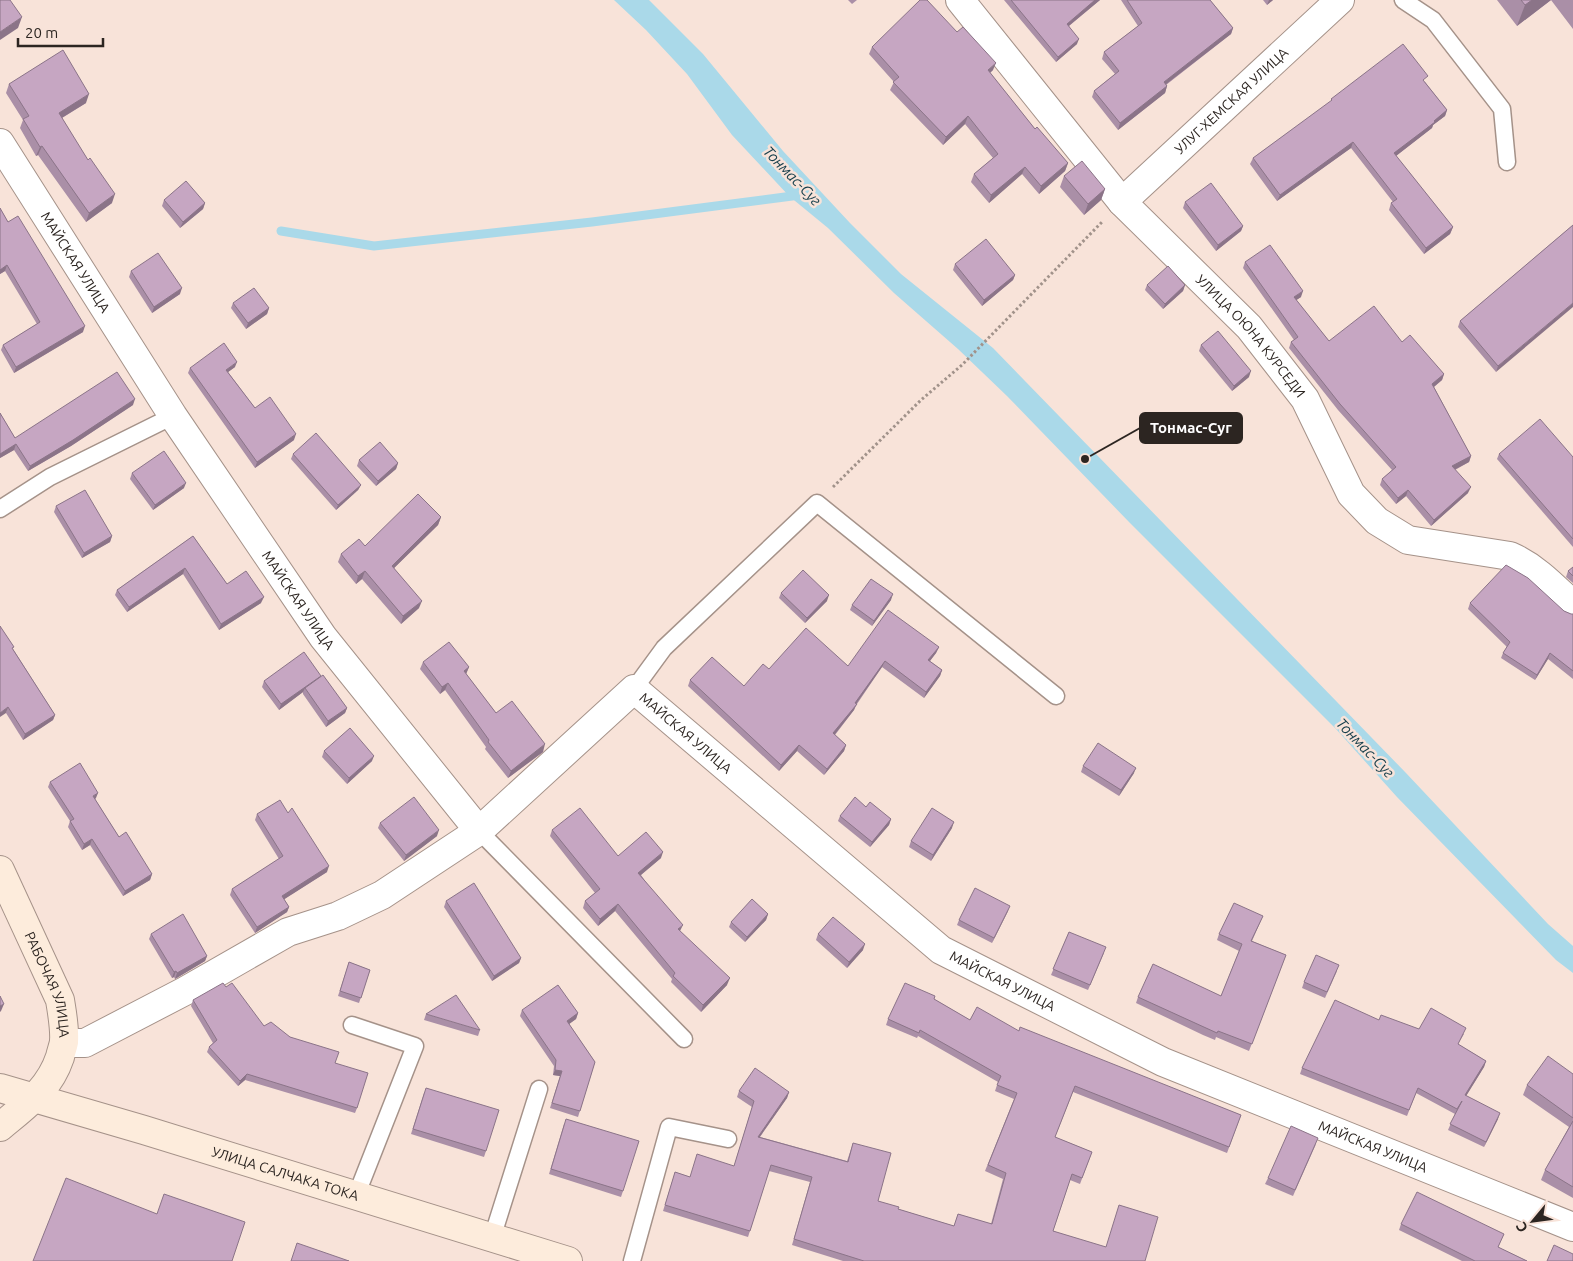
<svg xmlns="http://www.w3.org/2000/svg" width="1573" height="1261" font-family="Ubuntu,sans-serif">
	<style>
		.water { fill: #aad9e9 }
		.lines { fill: none; stroke-linecap: round; stroke-linejoin: round }
		.stream { stroke: #aad9e9; stroke-width: 9 }
		.lane-casing { stroke: #a59289; stroke-width: 19 }
		.street-casing { stroke: #a59289; stroke-width: 30 }
		.secondary-casing { stroke: #a59289; stroke-width: 30 }
		.path { stroke: #a1928a; stroke-width: 3; stroke-dasharray: 2.5 2.5; stroke-linecap: butt }
		.lane { stroke: #fff; stroke-width: 16 }
		.street { stroke: #fff; stroke-width: 28 }
		.secondary { stroke: #fdecdc; stroke-width: 28 }
		.wall { fill: #aa8fa7 }
		.shaded-wall { fill: #8b7488 }
		.building { fill: #c6a6c2; stroke: #8b7488 }
		.labels { text-anchor: middle; stroke-width: 5; stroke-linejoin: round; paint-order: stroke }
		.street-label { font-size: 14px; fill: #2c2521; stroke: #f8e3d9 }
		.water-label { font-size: 15px; font-style: italic; fill: #153e4b; stroke: #f8e3d9 }
		.leader { fill: none; stroke: #2c2521; stroke-width: 2 }
		.callout-dot { fill: #2c2521; stroke: #f8e3d9; stroke-width: 2 }
		.callout { fill: #2c2521; stroke: #2c2521; stroke-width: 2 }
		.callout-label { font-size: 15px; text-anchor: middle; font-weight: bold; fill: #fff }
	</style>
	<rect width="100%" height="100%" fill="#f8e3d9"/>
	<path class="water" d="M614 0H649L703 54 783 151 850 223 901 274 993 348 1406 773 1548 924 1573 946V973L1556 960 1397 797 1336 729 1130 523 1007 396 958 349 894 293 828 228 789 196 732 135 687 74 646 30Z"/>
	<g class="lines">
		<path class="stream" d="M281 231 374 246 592 222 800 195"/>
		<defs>
			<g id="lane">
				<path d="M1403 0 1433 20 1502 109 1507 162"/>
				<path d="M0 509 50 477 173 416"/>
				<path d="M634 689 664 648 817 503 1056 696"/>
				<path d="M479 831 684 1039"/>
				<path d="M352 1025 415 1046 356 1196"/>
				<path d="M492 1238 539 1089"/>
				<path d="M632 1261 669 1127 728 1139"/>
			</g>
			<g id="street">
				<path id="s1" d="M960 0 1122 202 1249 327 1305 399 1351 494 1377 521 1408 540 1510 556C1535 567 1553 586 1573 605"/>
				<path id="s2" d="M0 143 173 416 323 637 479 831"/>
				<path id="s3" d="M1122 202 1340 0"/>
				<path id="s4" d="M64 1043H85L185 991 288 932 338 916 382 895 479 831 634 689 941 950 1163 1062 1573 1227"/>
			</g>
			<g id="secondary">
				<path id="s5" d="M0 870 60 1000C62 1013 65 1028 64 1042 63 1047 61 1052 60 1057 49 1090 25 1106 0 1127"/>
				<path id="s6" d="M0 1088 144 1130 568 1261"/>
			</g>
		</defs>
		<use href="#lane" class="lane-casing"/>
		<use href="#street" class="street-casing"/>
		<use href="#secondary" class="secondary-casing"/>
		<path class="path" d="M833 487 921 400 962 365 1102 222"/>
		<use href="#lane" class="lane"/>
		<use href="#street" class="street"/>
		<use href="#secondary" class="secondary"/>
	</g>
	<g class="wall">
		<path d="M848 0H857L852 4Z"/>
		<path d="M1004 0H1100L1069 26 1077 44 1056 62Z"/>
		<path d="M1121 0H1210L1233 28 1231 34 1166 85 1167 86 1165 93 1118 130 1092 97 1094 91 1115 74 1102 59 1104 52 1138 26Z"/>
		<path d="M1263 0H1273L1267 5Z"/>
		<path d="M1497 0H1573V29L1551 0 1517 26Z"/>
		<path d="M872 47 993 70 990 73 1035 129 1068 163 1065 171 1039 194 1022 174 989 203 971 182 974 174 993 158 965 124 943 145 890 90 894 82 869 54Z"/>
		<path d="M1425 82 1447 110 1445 116 1433 125 1432 128 1396 156 1453 227 1450 234 1424 254 1389 210 1391 203 1393 202 1351 148 1277 201 1250 164 1253 158 1331 102V99Z"/>
		<path d="M9 84 86 103 62 118 112 203 86 222 38 155 36 156 20 128 23 120 6 93Z"/>
		<path d="M1064 176 1105 189 1101 200 1084 215 1060 187Z"/>
		<path d="M164 200 205 203 203 209 180 228 162 206Z"/>
		<path d="M1185 202 1243 226 1241 231 1216 251 1183 208Z"/>
		<path d="M0 208 8 222 83 332 14 373 1 350 3 345 37 324 5 271 0 274Z"/>
		<path d="M1573 225 1496 372 1458 327 1460 321Z"/>
		<path d="M1245 262 1301 297 1296 300 1329 341 1402 342 1444 374 1442 380 1434 387 1471 456 1469 462 1455 470 1468 493 1431 526 1406 496 1396 504 1380 485 1382 479 1392 470 1338 410 1289 348 1291 342 1294 340 1243 268Z"/>
		<path d="M955 264 1015 275 1013 280 982 306 953 270Z"/>
		<path d="M131 271 180 294 152 313 129 277Z"/>
		<path d="M1147 285H1185L1183 291 1163 309 1145 290Z"/>
		<path d="M233 303 269 308 267 314 246 329 231 308Z"/>
		<path d="M1201 345 1249 377 1232 391 1199 351Z"/>
		<path d="M235 367 228 372 255 408 294 440 255 468 188 373 190 368Z"/>
		<path d="M133 405 71 446 28 471 14 450 0 458V413L15 438Z"/>
		<path d="M293 454 361 485 358 490 336 510 291 459Z"/>
		<path d="M1499 454 1573 457V547L1497 459Z"/>
		<path d="M359 460 398 463 396 469 376 486 357 466Z"/>
		<path d="M132 473 184 488 153 510 130 479Z"/>
		<path d="M56 506 112 536 110 542 82 558 54 512Z"/>
		<path d="M441 517 438 525 394 568 419 608 401 624 362 579 356 584 338 562 341 554 365 546Z"/>
		<path d="M193 536 227 584 261 603 219 630 183 574 127 612 115 595 117 590Z"/>
		<path d="M1573 567V583L1566 577 1568 571Z"/>
		<path d="M781 593 827 601 805 623 779 598Z"/>
		<path d="M891 600 872 626 850 610 852 605Z"/>
		<path d="M1470 603 1564 611 1571 614H1573V679L1548 659 1535 680 1501 658 1503 653 1507 647 1468 609Z"/>
		<path d="M939 647 936 653 930 661 942 670 940 676 924 698 882 667 857 704 854 710 835 735 846 745 844 751 824 775 797 751 779 771 688 686 690 680 744 686 769 669 848 666Z"/>
		<path d="M13 649 55 715 53 720 23 740 6 713Z"/>
		<path d="M423 662 469 667 466 674 496 713 543 752 508 778 485 749 486 747 445 690 440 694 420 669Z"/>
		<path d="M320 677 347 708 345 713 326 727 303 694V692L279 710 262 687 264 681Z"/>
		<path d="M324 751 372 761 347 784 322 757Z"/>
		<path d="M1083 766 1134 773 1119 796 1081 772Z"/>
		<path d="M50 782 96 798 95 799 119 837 152 874 150 880 123 896 90 845 82 850 68 827 70 821 48 787Z"/>
		<path d="M866 807 891 819 889 825 870 847 838 821 840 816Z"/>
		<path d="M257 814 327 872 284 899 289 907 287 912 255 933 230 895 232 889 279 859 255 820Z"/>
		<path d="M380 823 437 836 404 861 378 828Z"/>
		<path d="M952 828 931 861 909 847 911 841Z"/>
		<path d="M552 830 618 856 661 858 641 875 680 931 727 985 701 1012 671 982 672 979 615 911 598 926 583 908 585 901 595 893 550 836Z"/>
		<path d="M446 901 521 958 519 963 492 981 444 907Z"/>
		<path d="M1008 911 992 943 957 925 959 920Z"/>
		<path d="M768 914 766 920 745 942 729 927 731 922Z"/>
		<path d="M1263 916 1252 941 1286 955 1249 1051 1216 1037 1215 1040 1203 1035 1136 1003 1138 997 1221 996 1239 951 1217 940 1219 934Z"/>
		<path d="M1069 932 1104 953 1088 990 1051 975Z"/>
		<path d="M151 934 207 956 205 961 175 979 174 977 172 978 149 939Z"/>
		<path d="M818 934 863 950 847 968 816 940Z"/>
		<path d="M349 962 370 970 359 1003 338 996Z"/>
		<path d="M1337 971 1325 998 1302 988 1304 982Z"/>
		<path d="M226 987 264 1026 290 1037 335 1063 357 1108 355 1113 245 1080 238 1086 207 1052 209 1047 213 1043 191 1006 193 1000Z"/>
		<path d="M934 999 970 1020 1019 1031 1241 1115 1227 1153 1073 1092 1055 1137 1092 1152 1080 1184 1070 1180 1053 1231 1145 1261H843L792 1245 810 1182 769 1171 748 1237 663 1211 675 1172 690 1177 734 1166 752 1107 737 1097 739 1091 789 1092 787 1098 760 1137 847 1161 853 1143 878 1201 898 1209 954 1226 958 1214 991 1224 1003 1179 985 1171 1014 1099 995 1091 998 1082 918 1036 917 1038 886 1025 888 1019Z"/>
		<path d="M522 1010 578 1013 576 1019 569 1024 595 1062 578 1117 550 1108 560 1076 553 1075 554 1066 520 1016Z"/>
		<path d="M426 1014 480 1030 478 1036 424 1020Z"/>
		<path d="M1379 1020 1419 1029 1464 1034 1458 1044 1486 1061 1484 1067 1466 1096 1498 1119 1484 1147 1448 1130 1455 1114 1416 1093 1407 1116 1300 1074 1302 1068Z"/>
		<path d="M1573 1074V1198L1541 1180 1545 1170 1569 1127 1523 1095 1527 1085Z"/>
		<path d="M424 1093 486 1151 484 1157 411 1134Z"/>
		<path d="M564 1124 623 1191 621 1197 549 1174Z"/>
		<path d="M1316 1144 1293 1196 1265 1184 1268 1178Z"/>
		<path d="M1401 1224 1504 1234 1498 1247 1527 1261H1462L1399 1230Z"/>
	</g>
	<g class="shaded-wall">
		<path d="M1095 0H1100L1065 29 1067 24Z"/>
		<path d="M1269 0H1273L1267 5Z"/>
		<path d="M1532 0H1551L1517 26 1525 5Z"/>
		<path d="M22 17 18 28 0 40V32Z"/>
		<path d="M1233 28 1231 34 1161 88 1164 82Z"/>
		<path d="M1079 39 1077 44 1056 62 1058 57Z"/>
		<path d="M996 63 993 70 985 77 988 70Z"/>
		<path d="M1167 86 1165 93 1118 130 1120 123Z"/>
		<path d="M89 94 86 103 55 122 59 113Z"/>
		<path d="M1447 110 1445 116 1433 125 1432 128 1392 159 1394 153Z"/>
		<path d="M968 116 965 124 943 145 946 137Z"/>
		<path d="M1353 142 1351 148 1277 201 1280 195Z"/>
		<path d="M42 146 38 155 36 156 40 147Z"/>
		<path d="M1068 163 1065 171 1039 194 1041 186Z"/>
		<path d="M1025 167 1022 174 989 203 991 195Z"/>
		<path d="M1105 189 1101 200 1084 215 1088 204Z"/>
		<path d="M115 194 112 203 86 222 89 213Z"/>
		<path d="M205 203 203 209 180 228 183 222Z"/>
		<path d="M1243 226 1241 231 1216 251 1218 245Z"/>
		<path d="M1453 227 1450 234 1424 254 1426 248Z"/>
		<path d="M7 265 5 271 0 274V270Z"/>
		<path d="M1015 275 1013 280 982 306 984 300Z"/>
		<path d="M1185 285 1183 291 1163 309 1165 304Z"/>
		<path d="M182 288 180 294 152 313 154 307Z"/>
		<path d="M1303 291 1301 297 1292 303 1294 297Z"/>
		<path d="M1573 303V307L1496 372 1498 366Z"/>
		<path d="M269 308 267 314 246 329 248 323Z"/>
		<path d="M85 326 83 332 14 373 16 367Z"/>
		<path d="M237 362 235 367 224 375 226 370Z"/>
		<path d="M1251 371 1249 377 1232 391 1234 386Z"/>
		<path d="M1444 374 1442 380 1430 390 1432 384Z"/>
		<path d="M135 399 133 405 71 446 28 471 30 466Z"/>
		<path d="M296 434 294 440 255 468 257 462Z"/>
		<path d="M16 444 14 450 0 458V454Z"/>
		<path d="M1471 456 1469 462 1450 472 1452 466Z"/>
		<path d="M398 463 396 469 376 486 378 481Z"/>
		<path d="M186 483 184 488 153 510 155 505Z"/>
		<path d="M361 485 358 490 336 510 338 505Z"/>
		<path d="M1471 487 1468 493 1431 526 1434 520Z"/>
		<path d="M1408 490 1406 496 1396 504 1398 498Z"/>
		<path d="M441 517 438 525 389 573 392 566Z"/>
		<path d="M112 536 110 542 82 558 84 553Z"/>
		<path d="M185 568 183 574 127 612 129 607Z"/>
		<path d="M365 571 362 579 356 584 358 576Z"/>
		<path d="M893 594 891 600 872 626 874 621Z"/>
		<path d="M829 595 827 601 805 623 807 618Z"/>
		<path d="M264 597 261 603 219 630 221 624Z"/>
		<path d="M422 601 419 608 401 624 403 616Z"/>
		<path d="M939 647 936 653 926 666 928 660Z"/>
		<path d="M1550 653 1548 659 1535 680 1537 675Z"/>
		<path d="M885 661 882 667 856 704 854 710 831 739 833 733Z"/>
		<path d="M469 667 466 674 464 671Z"/>
		<path d="M942 670 940 676 924 698 926 692Z"/>
		<path d="M321 676 319 681 305 688 303 692 279 710 281 704Z"/>
		<path d="M448 683 445 690 440 694 442 687Z"/>
		<path d="M8 707 6 713 0 717V713Z"/>
		<path d="M347 708 345 713 326 727 328 721Z"/>
		<path d="M55 715 53 720 23 740 25 734Z"/>
		<path d="M545 744 543 752 508 778 511 771Z"/>
		<path d="M799 745 797 751 779 771 781 765Z"/>
		<path d="M846 745 844 751 824 775 827 769Z"/>
		<path d="M374 756 372 761 347 784 349 778Z"/>
		<path d="M1136 768 1134 773 1119 796 1121 790Z"/>
		<path d="M98 793 96 798 91 802 93 796Z"/>
		<path d="M891 819 889 825 870 847 872 842Z"/>
		<path d="M954 822 952 828 931 861 933 855Z"/>
		<path d="M439 830 437 836 404 861 406 855Z"/>
		<path d="M92 839 90 845 82 850 84 844Z"/>
		<path d="M663 852 661 858 636 879 638 873Z"/>
		<path d="M329 866 327 872 280 902 282 896Z"/>
		<path d="M152 874 150 880 123 896 125 891Z"/>
		<path d="M618 904 615 911 598 926 600 919Z"/>
		<path d="M1010 906 1008 911 992 943 994 938Z"/>
		<path d="M289 907 287 912 255 933 257 927Z"/>
		<path d="M768 914 766 920 745 942 747 937Z"/>
		<path d="M683 925 680 931 678 929Z"/>
		<path d="M865 944 863 950 847 968 849 962Z"/>
		<path d="M207 956 205 961 175 979 177 973Z"/>
		<path d="M521 958 519 963 492 981 494 976Z"/>
		<path d="M176 971 174 977 172 978 174 972Z"/>
		<path d="M730 978 727 985 701 1012 703 1005Z"/>
		<path d="M4 1004 1 1011 0 1012V1006Z"/>
		<path d="M578 1013 576 1019 565 1027 567 1021Z"/>
		<path d="M1486 1061 1484 1067 1463 1101 1465 1095Z"/>
		<path d="M555 1070 562 1071 560 1076 553 1075Z"/>
		<path d="M247 1074 245 1080 238 1086 240 1081Z"/>
		<path d="M789 1092 787 1098 756 1142 758 1137Z"/>
		<path d="M1500 1113 1498 1119 1484 1147 1486 1142Z"/>
	</g>
	<g class="building">
		<path d="M0 0H10L22 17 0 32Z"/>
		<path d="M920 0H927L957 32 963 27 996 63 988 70 1035 129 1037 127 1068 163 1041 186 1025 167 991 195 974 174 998 154 968 116 946 137 893 82 899 77 872 47Z"/>
		<path d="M1011 0H1095L1067 24 1079 39 1058 57Z"/>
		<path d="M1127 0H1210L1233 28 1164 82 1167 86 1120 123 1094 91 1119 71 1104 52 1142 23Z"/>
		<path d="M1521 0H1532L1525 5Z"/>
		<path d="M1403 44 1428 76 1423 80 1447 110 1434 121 1435 122 1394 153 1453 227 1426 248 1391 203 1397 199 1353 142 1280 195 1253 158 1332 100 1331 99Z"/>
		<path d="M63 50 89 94 59 113 88 160 90 158 115 194 89 213 42 146 40 147 23 119 29 116 9 84Z"/>
		<path d="M1082 161 1105 189 1088 204 1064 176Z"/>
		<path d="M186 181 205 203 183 222 164 200Z"/>
		<path d="M1211 183 1243 226 1218 245 1185 202Z"/>
		<path d="M0 208 8 222 18 216 85 326 16 367 3 345 40 322 7 265 0 270Z"/>
		<path d="M1573 225V303L1498 366 1460 321Z"/>
		<path d="M986 239 1015 275 984 300 955 264Z"/>
		<path d="M1270 245 1303 291 1294 297 1329 341 1374 306 1402 342 1410 335 1444 374 1432 384 1471 456 1452 466 1471 487 1434 520 1408 490 1398 498 1382 479 1396 467 1340 404 1291 342 1298 337 1245 262Z"/>
		<path d="M158 253 182 288 154 307 131 271Z"/>
		<path d="M1168 266 1185 285 1165 304 1147 285Z"/>
		<path d="M254 288 269 308 248 323 233 303Z"/>
		<path d="M1218 331 1251 371 1234 386 1201 345Z"/>
		<path d="M224 343 237 362 226 370 255 408 270 397 296 434 257 462 190 368Z"/>
		<path d="M117 372 135 399 73 440 30 466 16 444 0 454V413L15 438Z"/>
		<path d="M1540 419 1573 457V539L1499 454Z"/>
		<path d="M316 433 361 485 338 505 293 454Z"/>
		<path d="M380 442 398 463 378 481 359 460Z"/>
		<path d="M164 451 186 483 155 505 132 473Z"/>
		<path d="M85 490 112 536 84 553 56 506Z"/>
		<path d="M418 494 441 517 392 566 422 601 403 616 365 571 358 576 341 554 359 539 365 546Z"/>
		<path d="M193 536 227 584 246 571 264 597 221 624 185 568 129 607 117 590Z"/>
		<path d="M1506 565 1528 578 1564 611 1571 614H1573V671L1550 653 1537 675 1503 653 1510 642 1470 603Z"/>
		<path d="M1573 567V576L1568 571Z"/>
		<path d="M803 570 829 595 807 618 781 593Z"/>
		<path d="M871 579 893 594 874 621 852 605Z"/>
		<path d="M888 610 939 647 928 660 942 670 926 692 885 661 855 703 857 704 833 733 846 745 827 769 799 745 781 765 690 680 712 657 744 686 763 664 769 669 806 628 848 666Z"/>
		<path d="M0 626 14 647 12 648 55 715 25 734 8 707 0 713Z"/>
		<path d="M449 642 469 667 464 671 496 713 512 701 545 744 511 771 488 742 489 740 448 683 442 687 423 662Z"/>
		<path d="M304 652 321 676 281 704 264 681Z"/>
		<path d="M323 675 347 708 328 721 305 688Z"/>
		<path d="M350 728 374 756 349 778 324 751Z"/>
		<path d="M1098 743 1136 768 1121 790 1083 766Z"/>
		<path d="M80 763 98 793 93 796 119 837 126 832 152 874 125 891 92 839 84 844 70 821 74 819 50 782Z"/>
		<path d="M414 797 439 830 406 855 380 823Z"/>
		<path d="M855 797 866 807 870 802 891 819 872 842 840 816Z"/>
		<path d="M280 800 288 813 292 808 329 866 282 896 289 907 257 927 232 889 283 856 257 814Z"/>
		<path d="M580 808 618 856 646 832 663 852 638 873 683 925 678 929 730 978 703 1005 673 976 675 973 618 904 600 919 585 901 600 889 552 830Z"/>
		<path d="M932 808 954 822 933 855 911 841Z"/>
		<path d="M474 883 521 958 494 976 446 901Z"/>
		<path d="M975 888 1010 906 994 938 959 920Z"/>
		<path d="M752 899 768 914 747 937 731 922Z"/>
		<path d="M1234 903 1263 916 1251 941 1286 955 1252 1044 1218 1031 1217 1033 1206 1028 1138 997 1153 964 1221 996 1242 944 1219 934Z"/>
		<path d="M183 914 207 956 177 973 176 971 174 972 151 934Z"/>
		<path d="M833 917 865 944 849 962 818 934Z"/>
		<path d="M1069 932 1106 947 1090 985 1053 969Z"/>
		<path d="M1316 955 1339 965 1327 992 1304 982Z"/>
		<path d="M349 962 370 970 361 998 340 991Z"/>
		<path d="M223 983 226 987 232 983 264 1026 271 1022 290 1037 339 1052 335 1063 368 1073 357 1108 247 1074 240 1081 209 1047 217 1040 193 1000Z"/>
		<path d="M905 983 935 996 934 999 970 1020 977 1007 1019 1031 1020 1027 1241 1115 1229 1147 1075 1086 1055 1137 1092 1152 1082 1178 1072 1174 1053 1231 1106 1247 1119 1205 1158 1217 1145 1261H864L794 1239 812 1177 771 1165 750 1231 665 1205 675 1172 690 1177 697 1154 734 1166 754 1101 739 1091 755 1068 789 1092 758 1137 848 1162 853 1143 891 1153 878 1201 899 1207 898 1209 954 1226 958 1214 992 1224 1006 1173 988 1165 1017 1093 997 1085 1001 1076 920 1030 919 1033 888 1019Z"/>
		<path d="M558 985 578 1013 567 1021 595 1062 580 1111 552 1103 562 1071 555 1070 556 1060 522 1010Z"/>
		<path d="M456 995 480 1030 426 1014Z"/>
		<path d="M0 996 4 1004 0 1006Z"/>
		<path d="M1335 1000 1379 1020 1381 1015 1419 1029 1431 1008 1466 1028 1458 1044 1486 1061 1465 1095 1500 1113 1486 1142 1450 1124 1462 1101 1457 1109 1418 1088 1409 1110 1302 1068Z"/>
		<path d="M1548 1056 1573 1074V1118L1527 1085Z"/>
		<path d="M426 1088 499 1110 486 1151 413 1129Z"/>
		<path d="M566 1119 639 1141 623 1191 551 1169Z"/>
		<path d="M1573 1121V1187L1545 1170Z"/>
		<path d="M1291 1126 1318 1138 1295 1190 1268 1178Z"/>
		<path d="M66 1178 157 1214 164 1194 245 1222 232 1261H33Z"/>
		<path d="M1417 1192 1504 1234 1498 1247 1527 1261H1475L1401 1224Z"/>
		<path d="M297 1243 349 1261H291Z"/>
		<path d="M1554 1245 1573 1254V1261H1547Z"/>
	</g>
	<g class="labels">
		<g class="street-label">
			<text dy="5" stroke="none"><textPath href="#s3" startOffset="149">УЛУГ-ХЕМСКАЯ УЛИЦА</textPath></text>
			<text dy="5" stroke="none"><textPath href="#s2" startOffset="141">МАЙСКАЯ УЛИЦА</textPath></text>
			<text dy="5" stroke="none"><textPath href="#s1" startOffset="445">УЛИЦА ОЮНА КУРСЕДИ</textPath></text>
			<text dy="5" stroke="none"><textPath href="#s2" startOffset="546">МАЙСКАЯ УЛИЦА</textPath></text>
			<text dy="5" stroke="none"><textPath href="#s4" startOffset="748">МАЙСКАЯ УЛИЦА</textPath></text>
			<text dy="5" stroke="none"><textPath href="#s4" startOffset="1152">МАЙСКАЯ УЛИЦА</textPath></text>
			<text dy="5" stroke="none"><textPath href="#s5" startOffset="125">РАБОЧАЯ УЛИЦА</textPath></text>
			<text dy="5" stroke="none"><textPath href="#s4" startOffset="1558">МАЙСКАЯ УЛИЦА</textPath></text>
			<text dy="5" stroke="none"><textPath href="#s6" startOffset="298">УЛИЦА САЛЧАКА ТОКА</textPath></text>
		</g>
		<g class="water-label">
			<text transform="translate(792 176) rotate(46)" y="5">Тонмас-Суг</text>
			<text transform="translate(1365 748) rotate(46)" y="5">Тонмас-Суг</text>
		</g>
	</g>
	<path class="leader" d="M1085 459L1140 428"/>
	<circle class="callout-dot" cx="1085" cy="459" r="5"/>
	<rect class="callout" x="1140" y="413" width="102" height="30" rx="5"/>
	<g class="callout-label">
		<text x="1191" y="433">Тонмас-Суг</text>
	</g>
	<g transform="translate(1533 1221) rotate(241)" stroke="#f8e3d9" stroke-width="4" paint-order="stroke">
	<path d="M0-4L9 19L0 12L-9 19Z" fill="#2c2521"/>
	<text y="-8" font-size="14" font-weight="bold" text-anchor="middle" fill="#2c2521">С</text>
	</g>
	<path d="M18 38v8h85v-8" fill="none" stroke="#2c2521" stroke-width="2.5"/>
	<text x="25" y="38" font-size="15" fill="#2c2521" stroke="#f8e3d9" stroke-width="4" paint-order="stroke">20 m</text>
</svg>
